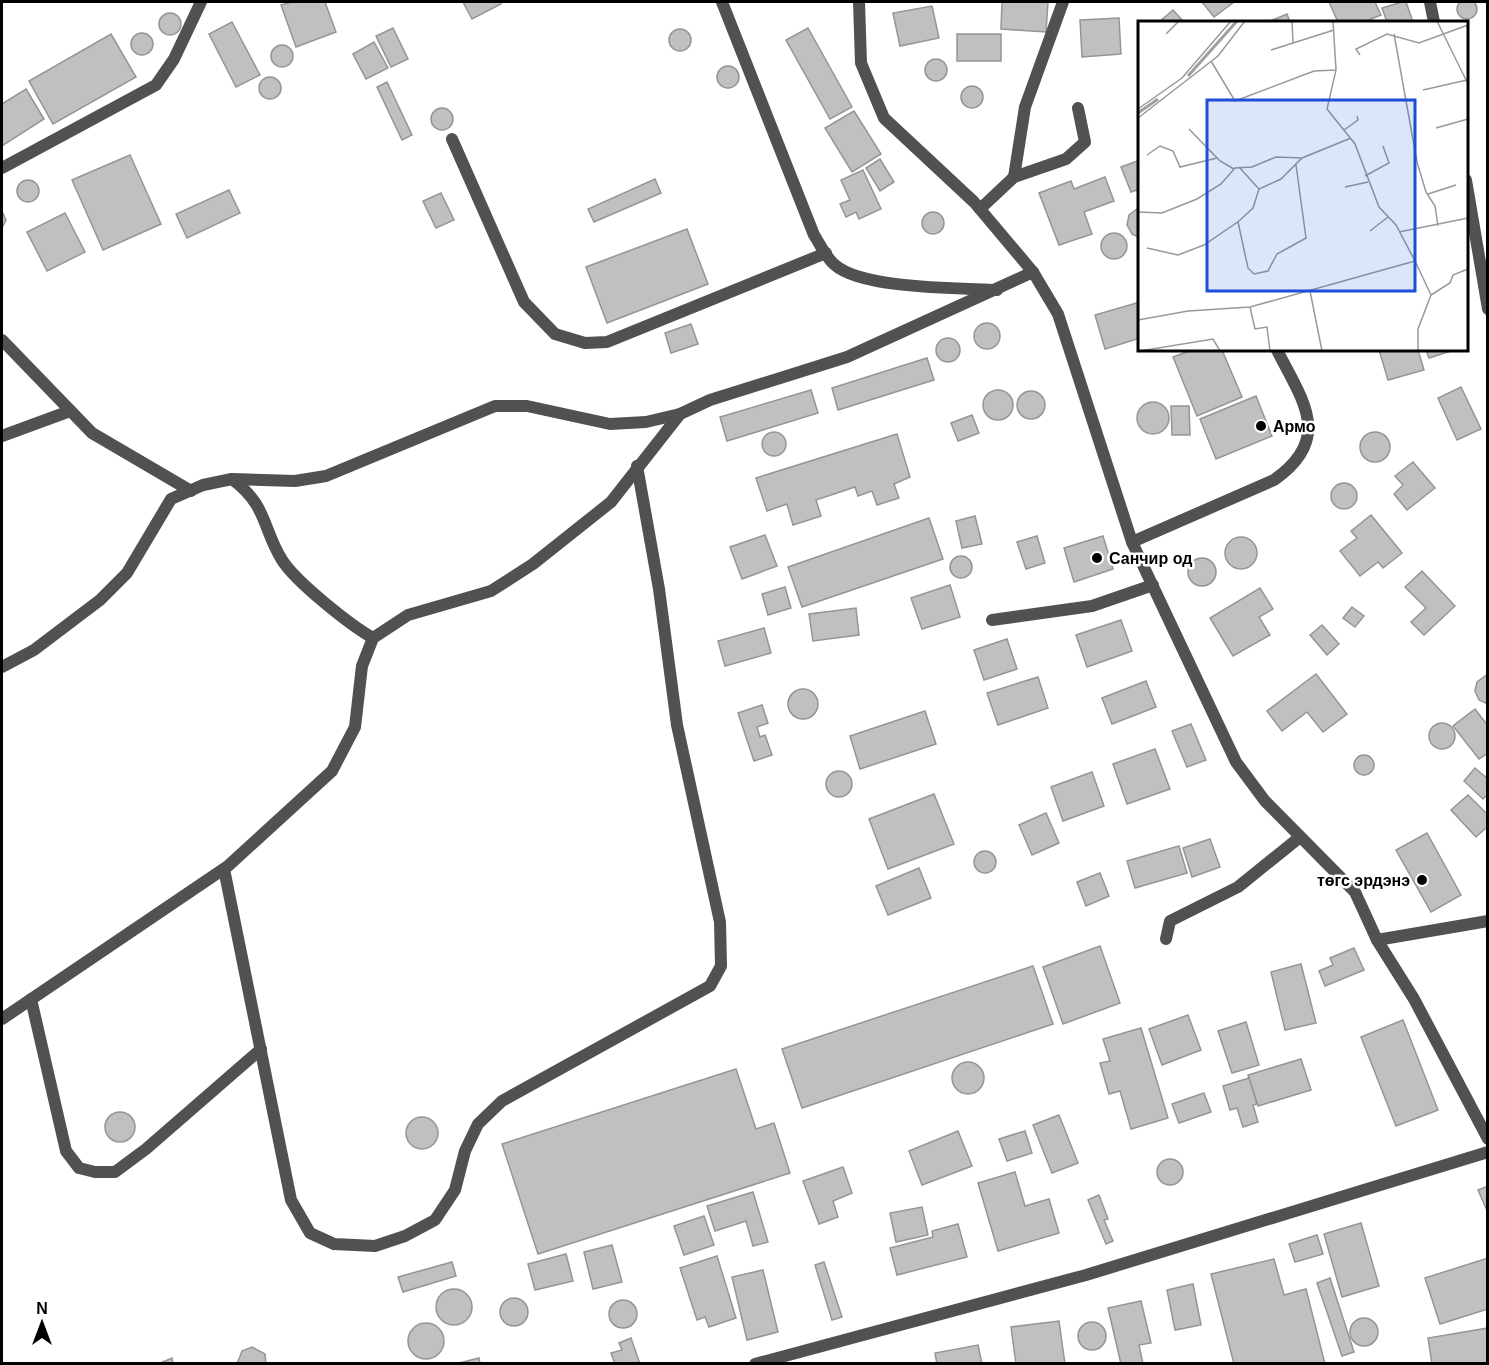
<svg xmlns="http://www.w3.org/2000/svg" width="1489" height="1365" font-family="Helvetica,sans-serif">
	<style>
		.building { fill: #c0c0c0; stroke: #959595; stroke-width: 1.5 }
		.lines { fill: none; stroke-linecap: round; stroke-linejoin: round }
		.service { stroke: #515151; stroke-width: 12 }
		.minor { stroke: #515151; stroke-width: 12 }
		.poi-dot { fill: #000; stroke: #fff; stroke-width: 2 }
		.labels { text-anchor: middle; stroke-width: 5; stroke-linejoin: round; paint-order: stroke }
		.poi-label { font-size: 16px; font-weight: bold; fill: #000; stroke: #fff; text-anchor: start }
		.inset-river { fill: none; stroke: #9f9f9f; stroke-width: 3 }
		.inset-road { fill: none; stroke: #999; stroke-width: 1.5 }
		.view { fill: #1d4ed8; fill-opacity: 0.15; stroke: #1d4ed8; stroke-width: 3 }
		.inset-edge { fill: none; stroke: #000; stroke-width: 3 }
	</style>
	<rect width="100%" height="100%" fill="#fff"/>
	<g class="building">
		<circle cx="1467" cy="9" r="10"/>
		<path d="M292 2H325L336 32 296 47 281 5Z"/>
		<path d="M463 2H500L501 4 472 19Z"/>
		<path d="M1002 2H1048L1046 32 1001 29Z"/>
		<path d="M1202 2H1234L1214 17Z"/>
		<path d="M1329 2H1375L1381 15 1363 22H1338Z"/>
		<path d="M1402 2H1406L1413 22H1387L1382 8Z"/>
		<path d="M932 6 939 38 900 46 893 13Z"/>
		<path d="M1173 10 1184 22H1159Z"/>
		<circle cx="170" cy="24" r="11"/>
		<path d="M1287 14 1290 22H1268Z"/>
		<path d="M1119 18 1121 54 1082 57 1080 20Z"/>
		<path d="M232 22 260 75 236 87 209 34Z"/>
		<path d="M393 28 408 59 391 67 376 36Z"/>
		<path d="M808 28 852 107 830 119 786 40Z"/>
		<circle cx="680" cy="40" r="11"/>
		<circle cx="142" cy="44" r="11"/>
		<path d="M111 34 136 77 53 124 29 81Z"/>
		<rect x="957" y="34" width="44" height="27"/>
		<path d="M374 42 388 68 366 79 353 54Z"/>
		<circle cx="282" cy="56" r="11"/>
		<circle cx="936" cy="70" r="11"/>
		<circle cx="728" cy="77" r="11"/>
		<circle cx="270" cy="88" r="11"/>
		<path d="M387 82 412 135 402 140 377 87Z"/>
		<circle cx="972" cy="97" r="11"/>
		<path d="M26 89 44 119 2 146V104Z"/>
		<circle cx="442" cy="119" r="11"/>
		<path d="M854 111 881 154 852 172 825 128Z"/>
		<path d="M130 155 161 224 103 250 72 180Z"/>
		<path d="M880 159 894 182 880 191 866 168Z"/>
		<path d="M1140 160V189L1131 192 1121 167Z"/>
		<path d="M863 170 881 209 859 219 856 212 846 217 840 204 850 200 841 180Z"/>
		<path d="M1105 177 1114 201 1084 212 1092 234 1059 245 1039 193 1071 181 1074 189Z"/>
		<path d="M655 179 661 193 594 222 588 209Z"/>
		<circle cx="28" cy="191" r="11"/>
		<path d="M229 190 240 213 187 238 176 214Z"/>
		<path d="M441 193 454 220 436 228 423 201Z"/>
		<path d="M1137 209H1140V238L1132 234 1127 225 1129 215Z"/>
		<path d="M2 211 6 220 2 228Z"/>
		<circle cx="933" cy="223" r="11"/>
		<path d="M65 213 85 252 47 271 27 232Z"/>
		<path d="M687 229 708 284 607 323 586 267Z"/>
		<circle cx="1114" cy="246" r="13"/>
		<path d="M1140 302V338L1105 349 1095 315Z"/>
		<circle cx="987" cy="336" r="13"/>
		<path d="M691 324 698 344 671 353 665 333Z"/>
		<circle cx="948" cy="350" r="12"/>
		<path d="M1192 350H1222L1242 397 1197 416 1173 357Z"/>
		<path d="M1379 350H1418L1424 370 1388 380Z"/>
		<path d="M1426 350H1454L1429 358Z"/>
		<path d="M927 358 934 380 838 410 832 388Z"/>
		<path d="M1461 387 1481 429 1457 440 1438 398Z"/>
		<path d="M811 390 818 413 727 441 720 417Z"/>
		<circle cx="998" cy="405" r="15"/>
		<circle cx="1031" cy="405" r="14"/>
		<path d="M1256 396 1272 436 1216 459 1200 419Z"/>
		<circle cx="1153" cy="418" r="16"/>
		<path d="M1171 406H1189L1190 435H1172Z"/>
		<path d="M972 415 979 433 958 441 951 423Z"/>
		<circle cx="1375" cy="447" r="15"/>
		<circle cx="774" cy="444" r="12"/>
		<path d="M897 434 910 477 894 484 899 498 877 505 872 491 858 496 855 487 816 500 821 516 793 525 787 504 767 511 756 478Z"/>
		<path d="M1413 462 1435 488 1407 510 1394 494 1403 485 1395 476Z"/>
		<circle cx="1344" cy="496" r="13"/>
		<path d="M1371 515 1402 553 1383 568 1378 562 1360 576 1340 551 1357 538 1351 531Z"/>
		<path d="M975 516 982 544 962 548 956 521Z"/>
		<path d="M929 518 943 559 802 607 788 567Z"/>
		<path d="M765 535 777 566 742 579 730 547Z"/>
		<path d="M1037 536 1045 563 1026 569 1017 542Z"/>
		<path d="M1103 536 1113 569 1074 582 1064 548Z"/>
		<circle cx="1241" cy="553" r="16"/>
		<circle cx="961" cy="567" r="11"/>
		<circle cx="1202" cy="572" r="14"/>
		<path d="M1422 571 1455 606 1424 635 1411 622 1426 608 1405 587Z"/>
		<path d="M950 585 960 617 922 629 911 598Z"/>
		<path d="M785 587 791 608 768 615 762 594Z"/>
		<path d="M1260 588 1273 609 1259 617 1270 635 1233 656 1210 618Z"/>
		<path d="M1352 607 1364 616 1355 627 1343 618Z"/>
		<path d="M856 608 859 635 813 641 809 614Z"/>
		<path d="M1121 620 1132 651 1087 667 1076 635Z"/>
		<path d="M1322 625 1339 644 1327 655 1310 635Z"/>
		<path d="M764 628 771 653 725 666 718 641Z"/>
		<path d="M1007 639 1017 669 984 680 974 650Z"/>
		<path d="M1316 674 1347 714 1323 732 1307 712 1282 731 1267 711Z"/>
		<path d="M1488 674V704L1479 700 1475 691 1477 682Z"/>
		<path d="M1038 677 1048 708 998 725 987 693Z"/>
		<path d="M1146 681 1156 707 1112 724 1102 698Z"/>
		<circle cx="803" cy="704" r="15"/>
		<path d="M762 705 768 723 757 727 760 737 765 735 772 755 754 761 738 713Z"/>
		<path d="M1475 709 1488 726V753L1479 759 1453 726Z"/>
		<path d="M925 711 936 744 860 769 850 736Z"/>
		<circle cx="1442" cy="736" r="13"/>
		<path d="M1191 724 1206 760 1187 767 1172 731Z"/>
		<path d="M1155 749 1170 789 1127 804 1113 764Z"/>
		<circle cx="1364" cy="765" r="10"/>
		<path d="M1475 768 1488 779V794L1483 799 1464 781Z"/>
		<circle cx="839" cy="784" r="13"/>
		<path d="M1092 772 1104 806 1063 821 1051 787Z"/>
		<path d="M934 794 954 844 888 869 869 819Z"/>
		<path d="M1468 795 1488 815V826L1476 837 1451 810Z"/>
		<path d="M1046 813 1059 843 1032 855 1019 825Z"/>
		<path d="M1427 833 1461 895 1431 912 1396 850Z"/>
		<path d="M1210 839 1220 867 1192 877 1183 848Z"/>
		<path d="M1179 846 1187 873 1135 888 1127 861Z"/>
		<circle cx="985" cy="862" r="11"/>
		<path d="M919 868 931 898 888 915 876 886Z"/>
		<path d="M1100 873 1109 896 1086 906 1077 882Z"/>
		<path d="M1100 946 1120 1003 1063 1024 1043 967Z"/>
		<path d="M1354 948 1364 970 1325 986 1319 971 1333 965 1330 958Z"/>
		<path d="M1301 964 1316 1023 1285 1030 1271 972Z"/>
		<path d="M1033 966 1053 1024 802 1108 782 1049Z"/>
		<path d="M1188 1015 1201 1050 1162 1065 1149 1029Z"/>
		<path d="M1403 1020 1438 1110 1396 1126 1361 1037Z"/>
		<path d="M1246 1022 1259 1065 1232 1073 1218 1031Z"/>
		<path d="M1141 1028 1168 1118 1131 1129 1120 1091 1109 1094 1100 1063 1110 1061 1103 1039Z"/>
		<path d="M1301 1059 1311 1090 1258 1106 1248 1075Z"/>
		<circle cx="968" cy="1078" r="16"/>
		<path d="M736 1069 756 1129 774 1123 790 1173 538 1254 502 1144Z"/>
		<path d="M1249 1078 1257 1104 1253 1105 1258 1122 1243 1127 1237 1108 1230 1110 1223 1086Z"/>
		<path d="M1204 1093 1211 1112 1179 1123 1172 1104Z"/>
		<circle cx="120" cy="1127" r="15"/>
		<path d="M1059 1115 1078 1163 1052 1173 1033 1125Z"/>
		<circle cx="422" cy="1133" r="16"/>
		<path d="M958 1131 972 1166 922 1185 909 1151Z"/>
		<path d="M1025 1131 1032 1153 1007 1161 999 1139Z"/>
		<circle cx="1170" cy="1172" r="13"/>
		<path d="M843 1167 852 1193 833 1201 838 1217 819 1224 803 1181Z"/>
		<path d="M1015 1172 1025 1206 1049 1199 1059 1233 998 1251 978 1183Z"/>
		<path d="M1488 1186V1213L1478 1190Z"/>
		<path d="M753 1192 768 1242 753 1246 746 1221 715 1231 707 1206Z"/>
		<path d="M1099 1195 1108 1219 1104 1220 1113 1241 1106 1244 1088 1200Z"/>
		<path d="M922 1207 928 1235 896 1242 890 1213Z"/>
		<path d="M704 1216 714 1245 684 1255 674 1226Z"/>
		<path d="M1361 1223 1379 1286 1342 1297 1324 1234Z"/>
		<path d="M958 1224 967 1257 897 1275 890 1248 933 1237 932 1231Z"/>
		<path d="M1317 1235 1323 1254 1295 1262 1289 1244Z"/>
		<path d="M612 1245 622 1282 593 1289 584 1252Z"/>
		<path d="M566 1254 573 1281 535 1290 528 1264Z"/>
		<path d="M717 1256 736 1318 709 1327 705 1317 697 1320 680 1268Z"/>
		<path d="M1488 1258V1309L1440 1324 1425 1278Z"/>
		<path d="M1274 1259 1284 1295 1306 1289 1325 1364H1234L1211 1274Z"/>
		<path d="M452 1262 456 1276 403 1292 398 1277Z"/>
		<path d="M824 1262 842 1317 832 1320 815 1265Z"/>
		<path d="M763 1270 778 1332 747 1340 732 1277Z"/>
		<path d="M1330 1278 1354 1352 1342 1356 1317 1283Z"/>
		<path d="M1193 1284 1201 1325 1175 1330 1167 1290Z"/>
		<circle cx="454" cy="1307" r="18"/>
		<circle cx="514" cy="1312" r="14"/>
		<circle cx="623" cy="1314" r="14"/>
		<path d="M1141 1301 1151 1343 1139 1345 1143 1364H1121L1108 1308Z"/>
		<circle cx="1364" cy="1332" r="14"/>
		<path d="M1059 1321 1065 1364H1016L1011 1327Z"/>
		<circle cx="1092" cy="1336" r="14"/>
		<circle cx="426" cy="1341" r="18"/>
		<path d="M1488 1328V1363L1432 1364 1428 1338Z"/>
		<path d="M631 1338 640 1364H615L611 1353 622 1350 619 1343Z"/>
		<path d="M978 1345 982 1364H937L935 1353Z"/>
		<path d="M252 1347 265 1354 266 1364H237L242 1351Z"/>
		<path d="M172 1358 173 1364H158Z"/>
		<path d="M479 1358 480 1364H455Z"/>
	</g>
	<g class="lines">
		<g class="service">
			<path d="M722 2 814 235C820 244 826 258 835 265 862 289 960 288 997 290"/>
			<path d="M452 139 524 302 555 334 585 343 607 342 826 253"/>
			<path d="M2 168 156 85 174 59 201 2"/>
			<path d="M1014 177 1025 107 1063 2"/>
			<path d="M31 999 66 1151 79 1168 95 1172H115L146 1149 261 1049"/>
		</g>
		<g class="minor">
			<path d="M859 2 861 63 884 118 974 202 1033 272 1058 314 1132 542 1236 762 1265 801 1355 892 1377 940 1414 999 1488 1139"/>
			<path d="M1430 2 1434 22"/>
			<path d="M1466 180 1488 309"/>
			<path d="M980 209 1014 177 1066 159 1085 142 1078 108"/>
			<path d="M2 340 92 433 191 491"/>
			<path d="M2 436 70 411"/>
			<path d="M232 479C268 506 262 528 282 560 296 582 350 625 373 638"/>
			<path d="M1132 542 1274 480C1334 438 1302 400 1277 350"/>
			<path d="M992 620 1092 606 1153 585"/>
			<path d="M2 667 34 650 100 600 127 573 171 499 203 485 232 479 295 481 326 476 495 406H527L610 424 646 422 680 414"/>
			<path d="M224 869 291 1200 310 1233 334 1244 375 1246 405 1236 435 1220 455 1190 465 1151 478 1124 502 1101 710 986 721 966 720 922 677 725 659 589 637 466"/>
			<path d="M1166 939 1170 921 1238 887 1300 837"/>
			<path d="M1377 940 1488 921"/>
			<path d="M2 1019 228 866 332 771 355 727 362 666 373 638 408 615 491 591 533 564 611 502 680 414 710 400 847 357 1033 272"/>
			<path d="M755 1364 1086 1275 1488 1152"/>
		</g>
	</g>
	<g class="poi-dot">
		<circle cx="1261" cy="426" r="6"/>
		<circle cx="1097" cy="558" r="6"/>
		<circle cx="1422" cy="880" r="6"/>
	</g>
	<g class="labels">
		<g class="poi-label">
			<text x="1273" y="432">Армо</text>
			<text x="1109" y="564">Санчир од</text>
			<text x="1410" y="886" text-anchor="end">төгс эрдэнэ</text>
		</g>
	</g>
	<g transform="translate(1138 21)">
		<rect width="330" height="330" fill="#fff"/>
		<path class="inset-river" d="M50 55 99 0M0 92 20 78"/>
		<path class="inset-road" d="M154 0 155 22M299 0 330 63M28 13 41 0M256 13 279 141 288 171 297 185 300 205M133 29 196 9M222 34 218 28 249 13 281 22 330 4M73 40 97 80 176 50 198 49M285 69 329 59M0 88 44 57 93 0M0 97 80 35 107 0M298 107 330 98M51 108 82 140 96 148M206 109 220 99 219 95M9 134 22 125 35 130 42 146 79 137M101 146 121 168M227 155 251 142 245 125M207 166 230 161M290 173 318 164M0 191 24 192 59 178 83 163 97 147 114 146 138 136 164 137M100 201 110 247 116 253 130 250 139 233 168 217 158 144M232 210 250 196M261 211 330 197M9 227 40 234 66 224 101 200 115 187 121 168 143 158 164 137 213 117M277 240 293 274 280 308V330M172 270 184 330M293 274 312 262 315 254 330 248M112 286 117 308 129 306 132 330M0 299 50 290 112 286 277 240 258 204 241 186 217 123 189 88 198 49 195 0M2 330 75 318 82 330"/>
		<path class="view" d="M69 79H277V270H69Z"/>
		<rect width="330" height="330" class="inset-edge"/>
	</g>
	<rect width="1489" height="1365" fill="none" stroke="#000000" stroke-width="6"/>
	<g transform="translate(42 1323)" stroke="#ffffff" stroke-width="4.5" paint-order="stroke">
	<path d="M0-4.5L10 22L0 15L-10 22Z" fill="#000000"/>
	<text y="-9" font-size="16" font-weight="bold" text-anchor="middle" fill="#000000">N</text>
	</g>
</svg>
